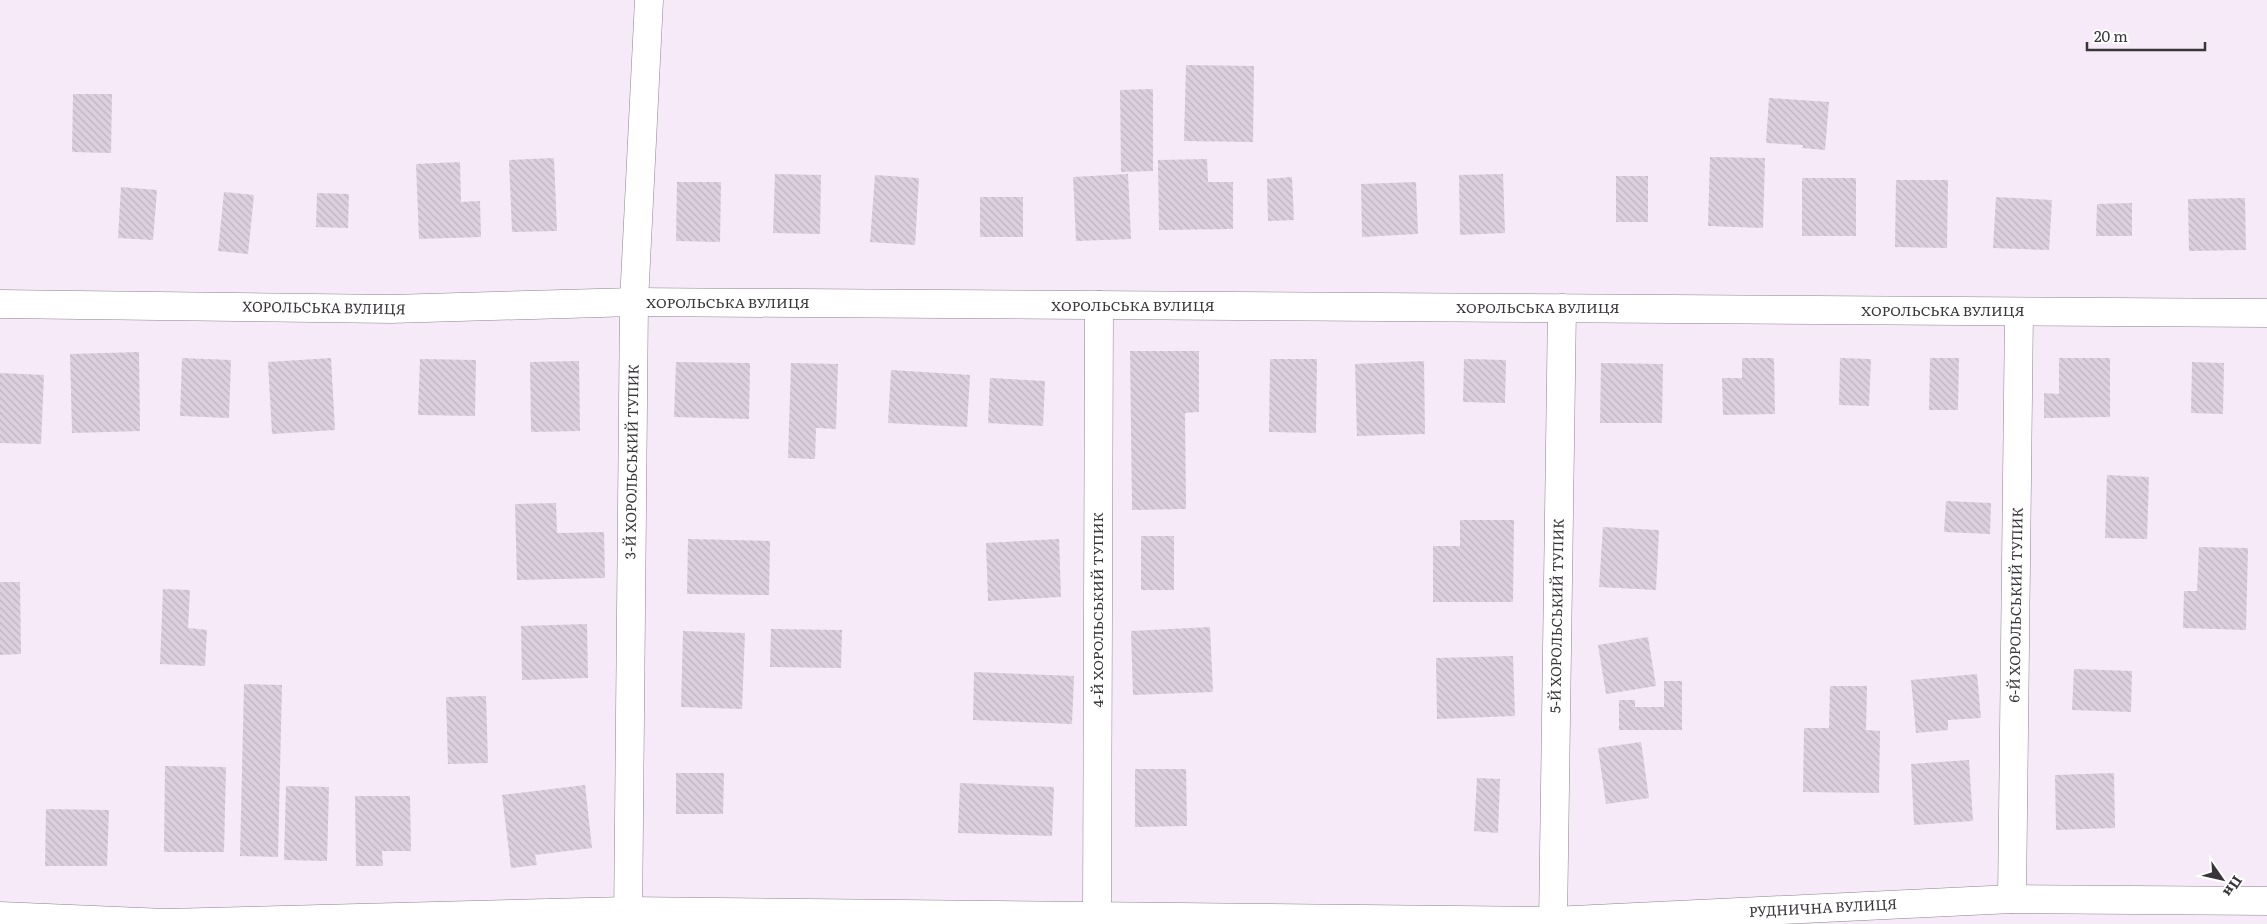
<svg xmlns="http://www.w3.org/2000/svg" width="2267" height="924" font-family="Literata,serif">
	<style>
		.building { fill: url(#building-back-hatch) }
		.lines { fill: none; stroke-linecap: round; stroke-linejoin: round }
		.street-casing { stroke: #8d828f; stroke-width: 29 }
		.street { stroke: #fff; stroke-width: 28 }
		.labels { text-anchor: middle; stroke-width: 5; stroke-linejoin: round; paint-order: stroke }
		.street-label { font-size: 14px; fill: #39353a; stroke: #fff }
	</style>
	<defs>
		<pattern id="building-back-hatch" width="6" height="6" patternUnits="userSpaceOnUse" patternTransform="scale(1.25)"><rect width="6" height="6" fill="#dcd0de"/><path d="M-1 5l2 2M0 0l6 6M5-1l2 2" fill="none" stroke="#beb3bf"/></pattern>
	</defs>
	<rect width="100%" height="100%" fill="#f6eaf8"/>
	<g class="building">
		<path d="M1186 65 1254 66 1253 142 1184 141Z"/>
		<path d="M1153 89V171L1121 172 1120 90Z"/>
		<path d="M73 94H112L111 153 72 152Z"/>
		<path d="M1769 98 1829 102 1825 150 1802 148 1803 145 1766 143Z"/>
		<path d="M1710 157 1765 158 1763 228 1708 226Z"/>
		<path d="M554 158 557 231 512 232 509 160Z"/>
		<path d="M1207 159 1208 182H1233V229L1159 230 1158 160Z"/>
		<path d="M460 162 461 202 480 201 481 237 419 239 416 164Z"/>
		<path d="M775 174 821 175 820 234 773 233Z"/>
		<path d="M1128 174 1131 239 1076 241 1073 177Z"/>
		<path d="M1503 174 1505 233 1460 235 1459 175Z"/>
		<path d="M875 175 919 178 915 245 870 242Z"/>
		<rect x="1616" y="176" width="32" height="46"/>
		<path d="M1292 177 1294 220 1268 221 1267 179Z"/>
		<rect x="1802" y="178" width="54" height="58"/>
		<path d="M1896 180H1948L1947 248 1895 247Z"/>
		<path d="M677 182H721L720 242 676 241Z"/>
		<path d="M1416 182 1418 234 1362 237 1361 184Z"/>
		<path d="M121 187 157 190 153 240 118 238Z"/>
		<path d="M224 192 254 195 248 254 218 251Z"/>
		<path d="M317 193 349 194 348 228 316 227Z"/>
		<rect x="980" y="197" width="43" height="40"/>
		<path d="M1996 197 2052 200 2049 250 1993 248Z"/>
		<path d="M2245 198 2246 250 2189 251 2188 199Z"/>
		<path d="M2132 203V236H2096L2097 204Z"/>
		<path d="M1130 351H1199V412L1185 413 1186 509 1132 510Z"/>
		<path d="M139 352 140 431 72 433 70 354Z"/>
		<path d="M182 358 231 360 229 418 180 416Z"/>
		<path d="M331 358 335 430 272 434 268 362Z"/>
		<path d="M1742 358H1774L1775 414 1723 415 1722 378H1742Z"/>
		<path d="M1840 358 1871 359 1869 406 1839 405Z"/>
		<path d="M1930 358H1959L1958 410H1929Z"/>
		<path d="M2059 358H2110V417L2044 418V393L2059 394Z"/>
		<path d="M420 359 476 360 475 416 418 415Z"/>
		<path d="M1270 359H1317L1316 433 1269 432Z"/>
		<path d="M1464 359 1506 360 1505 403 1463 402Z"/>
		<path d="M579 361 580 431 531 432 530 362Z"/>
		<path d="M1424 361 1425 434 1357 436 1355 364Z"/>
		<path d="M676 362 750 363 749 419 674 417Z"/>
		<path d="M2192 362 2224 363 2223 414 2191 413Z"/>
		<path d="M791 363 838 364 836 429 816 428 815 459 788 458Z"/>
		<path d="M1601 363 1663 364 1662 423H1600Z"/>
		<path d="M891 370 970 375 967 427 888 423Z"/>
		<path d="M0 373 44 375 41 444 0 443Z"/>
		<path d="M990 378 1045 381 1043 426 988 423Z"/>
		<path d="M2107 475 2149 477 2147 539 2105 538Z"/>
		<path d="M1946 501 1991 503 1990 534 1944 532Z"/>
		<path d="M556 503 557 533 604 532 605 578 517 580 515 504Z"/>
		<path d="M1460 520H1514L1513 602H1433V546H1460Z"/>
		<path d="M1603 527 1659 530 1656 590 1599 587Z"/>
		<rect x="1141" y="536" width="33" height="54"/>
		<path d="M688 539 770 541 769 595 687 594Z"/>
		<path d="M1059 539 1061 597 988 601 986 543Z"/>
		<path d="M2199 547 2248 548 2246 630 2183 628 2184 591H2197Z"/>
		<path d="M0 582H20L21 654 0 655Z"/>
		<path d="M163 589 190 590 188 628 207 630 205 666 160 664Z"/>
		<path d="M587 624 588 678 522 680 521 626Z"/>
		<path d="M1210 627 1213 692 1133 695 1131 631Z"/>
		<path d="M771 629 842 630 841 668 770 667Z"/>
		<path d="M683 631 745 633 742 709 681 707Z"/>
		<path d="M1648 637 1656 686 1606 694 1598 645Z"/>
		<path d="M1513 656 1515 716 1437 719 1436 658Z"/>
		<path d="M2074 669 2132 671 2131 712 2072 710Z"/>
		<path d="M974 672 1074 676 1072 724 973 720Z"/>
		<path d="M1977 674 1981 718 1948 720V730L1916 733 1911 680Z"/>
		<path d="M1664 681H1682V730H1619V700H1635V707H1664Z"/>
		<path d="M244 684 282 685 278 857 240 856Z"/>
		<path d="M1830 686H1867L1866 730 1880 731 1879 793 1803 792 1804 728H1829Z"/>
		<path d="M486 696 488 763 448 764 446 697Z"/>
		<path d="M1641 742 1649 798 1606 804 1598 748Z"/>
		<path d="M1969 760 1973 821 1914 825 1911 764Z"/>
		<path d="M165 766 226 767 224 852H164Z"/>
		<path d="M1135 769H1186L1187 826 1135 827Z"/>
		<path d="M676 773H724L723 814H676Z"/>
		<path d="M2114 773 2115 828 2056 830 2055 775Z"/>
		<path d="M1477 778 1500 779 1498 833 1474 831Z"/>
		<path d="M960 783 1054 787 1052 836 958 833Z"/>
		<path d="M585 785 592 848 535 855 537 865 511 868 502 795Z"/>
		<path d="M286 786 329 787 327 861 284 860Z"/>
		<path d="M355 796H410L411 851H382L383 866H356Z"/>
		<path d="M46 809 109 810 107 866H45Z"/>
	</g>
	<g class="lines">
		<defs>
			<g id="street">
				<path d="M0 304 391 309 634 302 2267 313"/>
				<path d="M2012 899 2019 312"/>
				<path d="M0 916 165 923 627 911 1553 921 2012 899 2267 901"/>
				<path d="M1097 916 1099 305"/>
				<path d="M628 924 634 302 649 0"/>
				<path d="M1553 924 1562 308"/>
			</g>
		</defs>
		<use href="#street" class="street-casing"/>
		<use href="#street" class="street"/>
	</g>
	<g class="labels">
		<g class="street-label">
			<text x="728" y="308">ХОРОЛЬСЬКА ВУЛИЦЯ</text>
			<text x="1133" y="311">ХОРОЛЬСЬКА ВУЛИЦЯ</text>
			<text transform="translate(324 308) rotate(1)" y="5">ХОРОЛЬСЬКА ВУЛИЦЯ</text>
			<text x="1538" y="313">ХОРОЛЬСЬКА ВУЛИЦЯ</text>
			<text x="1943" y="316">ХОРОЛЬСЬКА ВУЛИЦЯ</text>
			<text transform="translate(632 462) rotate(-89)" y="5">3-Й ХОРОЛЬСЬКИЙ ТУПИК</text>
			<text transform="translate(2016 605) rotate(-89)" y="5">6-Й ХОРОЛЬСЬКИЙ ТУПИК</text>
			<text transform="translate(1098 610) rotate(-90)" y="5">4-Й ХОРОЛЬСЬКИЙ ТУПИК</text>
			<text transform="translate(1557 616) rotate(-89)" y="5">5-Й ХОРОЛЬСЬКИЙ ТУПИК</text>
			<text transform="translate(1823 908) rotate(-3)" y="5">РУДНИЧНА ВУЛИЦЯ</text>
		</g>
	</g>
	<g transform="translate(2222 879) rotate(124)" stroke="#ffffff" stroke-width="4" paint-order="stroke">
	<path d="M0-4L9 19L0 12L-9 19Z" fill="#39353a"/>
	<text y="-8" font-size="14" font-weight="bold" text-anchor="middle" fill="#39353a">Пн</text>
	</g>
	<path d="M2087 42v8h118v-8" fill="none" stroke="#39353a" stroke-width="2.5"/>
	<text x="2094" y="42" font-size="15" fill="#39353a" stroke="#ffffff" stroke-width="4" paint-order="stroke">20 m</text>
</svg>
